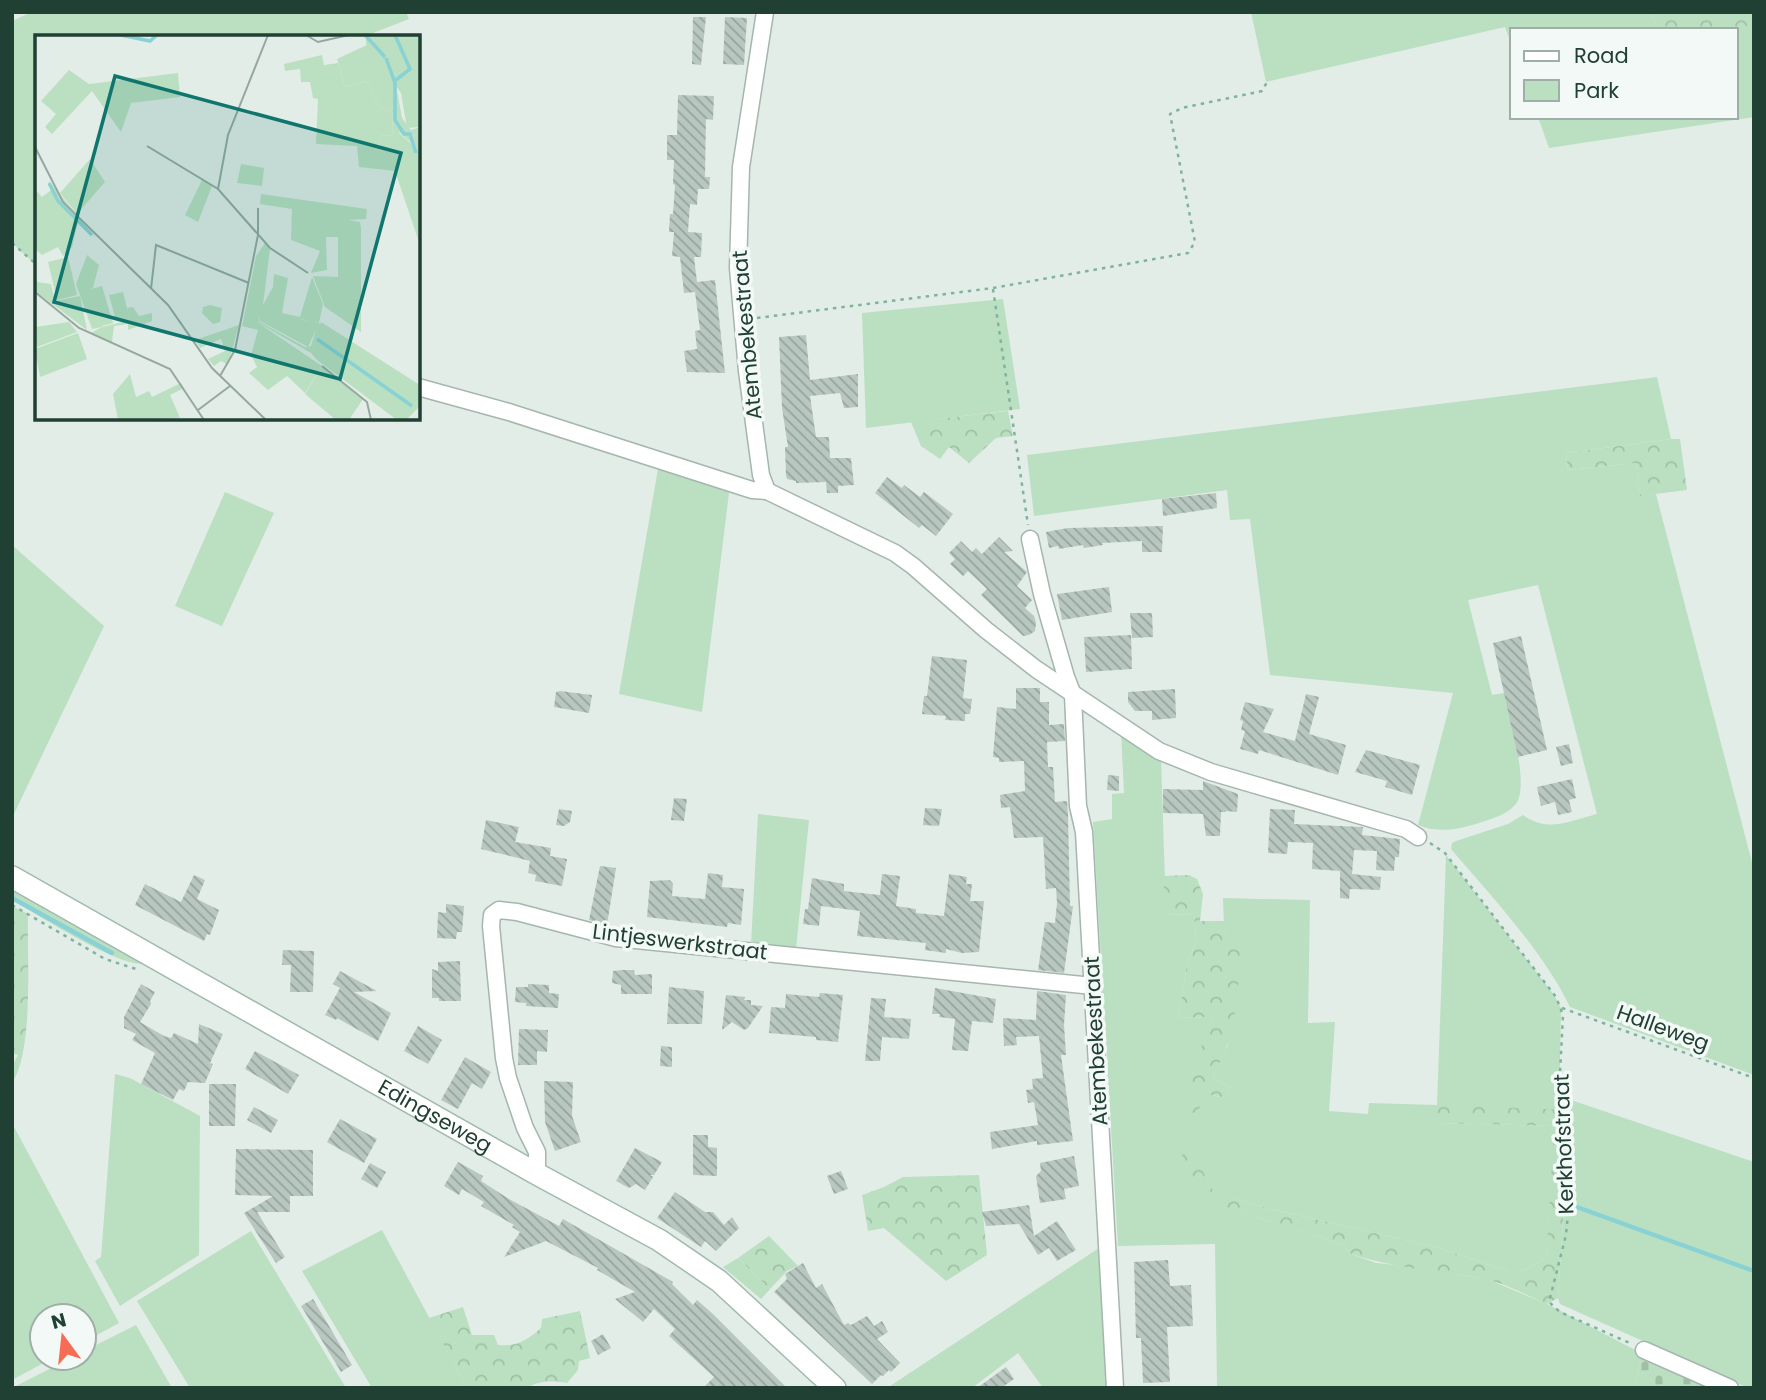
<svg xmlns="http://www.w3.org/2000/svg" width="1766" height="1400" font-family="Poppins,sans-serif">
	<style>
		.green { fill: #bbdfc1 }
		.forest { fill: url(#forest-crowns) }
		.cemetery { fill: url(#cemetery-stones) }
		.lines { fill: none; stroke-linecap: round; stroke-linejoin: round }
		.stream { stroke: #88d1d5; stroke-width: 4.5 }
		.building { fill: url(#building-back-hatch) }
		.minor-casing { stroke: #a5b6ae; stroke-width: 19 }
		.secondary-casing { stroke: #a0baae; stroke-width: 24 }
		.path { stroke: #81b29e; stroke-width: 2.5; stroke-dasharray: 3.5 5; stroke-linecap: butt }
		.minor { stroke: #fff; stroke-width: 16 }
		.secondary { stroke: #fff; stroke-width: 21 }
		.labels { text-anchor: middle; stroke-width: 7; stroke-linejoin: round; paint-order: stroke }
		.street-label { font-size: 21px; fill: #214034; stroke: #f3f9f6 }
		.inset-river { fill: none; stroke: #88d1d5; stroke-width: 3.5 }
		.inset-road { fill: none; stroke: #95a89f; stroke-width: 2 }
		.view { fill: #0f766e; fill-opacity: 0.15; stroke: #0f766e; stroke-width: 3.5 }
		.inset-edge { fill: none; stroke: #214034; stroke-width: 3.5 }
	</style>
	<defs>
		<pattern id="forest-crowns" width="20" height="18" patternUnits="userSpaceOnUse" patternTransform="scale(1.75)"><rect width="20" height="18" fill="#bbdfc1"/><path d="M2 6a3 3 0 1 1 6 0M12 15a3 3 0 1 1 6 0" fill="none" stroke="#a0c0a6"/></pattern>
		<pattern id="cemetery-stones" width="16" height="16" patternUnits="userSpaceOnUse" patternTransform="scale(1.75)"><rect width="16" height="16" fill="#bbdfc1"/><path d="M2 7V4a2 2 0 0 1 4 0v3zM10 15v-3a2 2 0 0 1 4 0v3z" fill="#a0c0a6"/></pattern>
		<pattern id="building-back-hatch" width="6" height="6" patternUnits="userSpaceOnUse" patternTransform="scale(1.75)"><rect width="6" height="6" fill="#b8c8c0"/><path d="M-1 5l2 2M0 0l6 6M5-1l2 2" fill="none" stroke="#95a49d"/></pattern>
	</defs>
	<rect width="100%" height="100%" fill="#e3ede7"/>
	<g class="green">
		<path d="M32 12H406L409 19 363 37H37V266L12 243V21Z"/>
		<path d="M1251 12H1650L1658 30H1512V46L1505 27 1266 82Z"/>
		<path d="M1745 12H1754V117L1549 148 1538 117H1736V30H1722L1747 26Z"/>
		<path d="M1003 299 1020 409 866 428 862 313Z"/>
		<path d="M1657 377 1671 439 1566 453 1568 470 1636 463 1640 495 1656 494 1754 870V1075L1570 1007C1543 951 1491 896 1451 849L1452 843 1456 841 1508 824 1523 815C1548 833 1569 821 1597 814L1538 585 1468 600 1492 695 1504 693C1509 717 1531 788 1515 805 1505 816 1490 819 1476 824 1456 830 1437 833 1418 825L1453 693 1270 675 1250 519 1230 520 1227 490 1034 516 1027 455Z"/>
		<path d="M659 463 730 485 702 712 619 694Z"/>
		<path d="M225 492 274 513 222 626 175 606Z"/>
		<path d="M12 545 104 626 12 818Z"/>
		<path d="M1121 731 1161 757 1166 915 1194 914 1196 940 1187 965 1178 1018 1213 1017 1192 1076C1202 1088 1210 1100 1227 1096L1231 1087 1213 1079 1217 1066 1228 1045 1223 898 1310 900 1308 1023 1335 1022 1329 1111 1368 1114 1369 1103 1437 1105 1446 855 1554 995 1561 1008 1559 1110 1437 1106V1123L1555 1126 1546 1257 1532 1267 1512 1273 1440 1248 1267 1208 1213 1193 1207 1180 1198 1199 1345 1245 1349 1253 1376 1263 1407 1266 1489 1280 1547 1304 1643 1354 1633 1388H1217L1215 1244 1118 1246 1093 822 1112 819V794L1124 793Z"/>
		<path d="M758 814 809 820 796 949 751 944Z"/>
		<path d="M12 886 144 962 143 964C115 965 40 916 12 900Z"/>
		<path d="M115 1074 130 1078 200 1116 199 1255 120 1306 95 1261 101 1257Z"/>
		<path d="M1571 1100 1754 1162V1388H1748L1560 1304 1558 1298Z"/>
		<path d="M12 1123 119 1323 84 1342V1316H42V1358H53L12 1380Z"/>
		<path d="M382 1230 465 1384 457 1388H372L302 1271Z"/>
		<path d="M251 1231 346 1388H190L137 1301Z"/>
		<path d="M1102 1246 1109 1388H1043L1018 1353 972 1388H887Z"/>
		<path d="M738 1258 770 1289 761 1299 723 1267Z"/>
		<path d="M136 1325 172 1388H12L71 1358H84V1351Z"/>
	</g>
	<g class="forest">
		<path d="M1650 12H1745L1748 26 1722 30H1658Z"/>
		<path d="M1008 411 1013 436 996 438 969 463 949 447 940 459 921 446 911 422Z"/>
		<path d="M1671 439H1680L1687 490 1640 496 1636 463 1568 470 1566 453Z"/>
		<path d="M1189 875 1197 879 1203 894 1200 921H1224V933L1231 937 1240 950C1239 980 1237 1014 1228 1043 1224 1056 1217 1066 1213 1079L1231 1087 1227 1096 1221 1097 1207 1094 1198 1111 1191 1114C1180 1089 1204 1043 1213 1017L1178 1018 1187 965 1196 940 1194 914 1166 915 1163 876Z"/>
		<path d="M12 906 28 914C27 956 34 1051 12 1083V1066L18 1055 12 1053Z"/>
		<path d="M1437 1105 1570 1110 1558 1298 1547 1304C1528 1296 1507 1284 1487 1280 1441 1270 1393 1269 1349 1253L1345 1245 1197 1199 1183 1179 1182 1154 1189 1152 1198 1162 1214 1193 1267 1208 1440 1248 1512 1273 1532 1267 1546 1257 1554 1126 1437 1123Z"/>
		<path d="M979 1175 987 1255 946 1281 884 1228 868 1231 862 1195 884 1187 903 1177Z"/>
		<path d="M769 1236 798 1266 787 1271 770 1289 738 1258Z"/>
		<path d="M463 1307 472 1335H494L498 1345C517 1347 527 1340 541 1328L542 1319 580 1311 590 1358 579 1361 578 1370 567 1383C553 1381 540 1380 527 1388H457L465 1384 429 1318Z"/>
	</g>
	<path class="cemetery" d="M1643 1354 1720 1388H1633Z"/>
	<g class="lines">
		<g class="stream">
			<path d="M12 898 112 953"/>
			<path d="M1574 1206 1754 1271"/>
		</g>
	</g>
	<g class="building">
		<path d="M693 17H706L701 65 692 64Z"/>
		<path d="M725 17 747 18 744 65 723 64Z"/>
		<path d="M678 95 714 96 713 120 706 119 705 177H710L709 189H698L697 205 690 204 688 232 702 233 701 257H694L697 282 715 280 725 373 687 372 684 351 697 349 695 331 700 330 695 292 684 293 680 257 672 256 674 232H669L670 214H673L675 185 673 184 674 160H667V135H677Z"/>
		<path d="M806 335 810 380 858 374V407L844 408 840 393 810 396 816 437H829L830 458H851L854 485 838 486V493H827L826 482 796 483V481L787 479 786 475 785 447H788L782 408 779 337Z"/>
		<path d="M887 477 902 488 904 485 920 497 924 492 953 514 936 536 922 525 919 528 875 493Z"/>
		<path d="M1216 493 1217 508 1163 516 1162 499Z"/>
		<path d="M1163 526 1162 552H1142V541L1102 543 1103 545 1084 548 1083 545 1059 549 1058 546 1049 548 1046 532 1068 528Z"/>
		<path d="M999 537 1013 551 1004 552 1027 572 1017 586 1032 600 1025 608 1034 616 1036 623 1035 631 1029 635 1023 636 981 595 987 589 968 571 963 576 950 564 955 559 949 553 961 541 972 552 976 548 982 554Z"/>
		<path d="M1109 587 1112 612 1062 620 1057 594Z"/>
		<path d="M1130 613H1152L1153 637 1132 638Z"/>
		<path d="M1131 635 1132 669 1086 672 1084 637Z"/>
		<path d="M1521 636 1547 750 1518 757 1493 643Z"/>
		<path d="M932 656 967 660 963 698 972 699 970 714H965V721L945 720 946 716 922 714 924 696H927Z"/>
		<path d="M1016 688H1040V702H1049V725L1064 724 1065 741 1047 742 1048 767H1053L1055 802 1067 801 1068 815 1070 906H1073L1064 973 1038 970 1045 922 1055 923 1057 903 1056 888 1046 889 1043 837 1014 838 1010 807 1001 808 1000 795 1025 791 1024 761 999 762V758L993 757 997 707 1016 709Z"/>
		<path d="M1175 689 1176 718 1152 720V711H1135L1128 702V692Z"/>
		<path d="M560 691 592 695 589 713 554 707 556 692Z"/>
		<path d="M1306 694 1319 697 1309 734 1346 745 1338 775 1259 750 1258 754 1240 749 1245 731 1241 730 1243 721 1240 720 1245 702 1274 709 1263 732 1295 741Z"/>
		<path d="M1569 744 1573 763 1561 766 1556 747Z"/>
		<path d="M1366 750 1420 765 1412 795 1385 787 1387 781 1355 772Z"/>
		<path d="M1108 775 1119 776V791L1107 790Z"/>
		<path d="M1572 779 1576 798 1569 800 1572 812 1558 815 1555 802 1541 806 1537 787Z"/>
		<path d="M1203 781 1238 794 1237 812 1226 811V812H1221L1220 836H1206L1203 814 1163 813V789L1203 790Z"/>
		<path d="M674 798 687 799 684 821 671 820Z"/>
		<path d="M925 808 942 809 939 826 923 825Z"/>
		<path d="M559 809 572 811 570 822 564 826 556 825Z"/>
		<path d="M1270 809 1295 810 1294 824 1363 827 1362 835 1400 839 1399 857H1395L1394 871 1376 870 1377 851 1354 850 1352 874 1381 877 1380 890 1350 889 1349 899 1340 898V871L1312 869 1313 843 1288 842 1287 854 1268 853Z"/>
		<path d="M486 820 519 827 515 842 551 848 550 856 567 859 562 886 535 881 536 875 528 873 530 861 481 849Z"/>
		<path d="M600 866 616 868 607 925 589 920Z"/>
		<path d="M708 873 723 875 722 887 744 889 741 925 728 923 727 927 647 917 650 881 670 880 673 884 672 896 705 899Z"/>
		<path d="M882 874 900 876 896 906 916 909V913L944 916 949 874 967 877 966 884H972L970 901H984L979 952 962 953 946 949V953L925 950 926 943 857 936 860 911 821 906 819 926 803 924 805 909H808L812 878 844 884V891L880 895Z"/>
		<path d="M194 875 205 880 197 899 219 910 210 935 207 934 204 941 135 905 145 884 181 902Z"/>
		<path d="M446 904 464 906 462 932H457L456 939 437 938 438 912 446 913Z"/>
		<path d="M283 950 314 951 313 992H290L291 965H282Z"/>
		<path d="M460 961 461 1001H439V998H432V969L438 971V962Z"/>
		<path d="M622 970H634L635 975 652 974V994H621V985L612 983 613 971Z"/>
		<path d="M340 971 377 991 354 992 391 1013 378 1041 337 1018 336 1020 325 1015 340 988 333 984Z"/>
		<path d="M141 984 155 992 150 1001 151 1004 140 1022 164 1036 171 1038 174 1033 198 1044 199 1024 223 1034 210 1063 213 1064 205 1083 188 1082 184 1091 179 1089 173 1100 141 1084 155 1053 132 1040 136 1034 124 1028V1017Z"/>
		<path d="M528 984 549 985V993L559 994 558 1008 526 1006V1003L515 1002 516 987H528Z"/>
		<path d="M669 987 704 991 702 1024H667Z"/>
		<path d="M935 988 996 999 993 1023 972 1021 968 1051 952 1050 955 1019 939 1017 940 1014H932Z"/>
		<path d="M1037 991 1066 995 1064 1025 1066 1055H1061L1073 1141 1037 1145V1141L992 1149 990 1132 1038 1125 1034 1102 1028 1103 1026 1090 1033 1089 1032 1079 1043 1078 1039 1036 1016 1037 1017 1045 1004 1046 1003 1018 1036 1020Z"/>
		<path d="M820 993 843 995 838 1042 816 1040V1037L769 1033 771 1007 785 1008 786 994 819 997Z"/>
		<path d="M726 995 745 997 744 1000H751V1005L763 1006 748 1028 744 1030 732 1022 722 1030Z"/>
		<path d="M871 998 886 999 884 1017 911 1019 909 1039 882 1037 880 1061H865Z"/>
		<path d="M418 1026 442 1040 428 1064 404 1051Z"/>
		<path d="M519 1029 548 1030 547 1052 537 1051V1065H518Z"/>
		<path d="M661 1046 672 1047V1067L660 1066Z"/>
		<path d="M255 1051 299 1075 288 1094 245 1069Z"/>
		<path d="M465 1057 491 1072 482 1089 472 1083 458 1109 441 1100Z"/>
		<path d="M544 1081 573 1082 572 1116 581 1142 555 1151 545 1122Z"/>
		<path d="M209 1084H236L235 1126H209Z"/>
		<path d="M254 1107 278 1120 271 1133 247 1120Z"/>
		<path d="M340 1119 377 1139 364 1163 327 1142Z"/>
		<path d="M693 1135H708V1147L717 1148V1176L693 1175Z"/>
		<path d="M635 1148 662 1162 654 1175H650L653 1177 645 1190 636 1184 629 1188 616 1181Z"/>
		<path d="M236 1149 313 1150V1196H290V1212H257L285 1257 276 1263 244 1213 273 1196 235 1195Z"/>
		<path d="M1074 1156 1079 1186 1064 1189 1066 1199 1040 1203 1036 1176 1041 1171 1040 1163Z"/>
		<path d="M458 1162 483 1176 481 1181 509 1199 559 1226 563 1219 673 1282 672 1284 693 1305 697 1300 713 1314 787 1388H703L714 1377 669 1336 675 1329 654 1309 643 1322 615 1299 635 1292 597 1270 598 1268 546 1241 504 1257 520 1232 512 1227 514 1225 481 1206 484 1202 462 1189 459 1195 444 1186Z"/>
		<path d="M370 1163 386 1172 377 1188 361 1179Z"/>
		<path d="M841 1171 848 1189 834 1194 827 1176Z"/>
		<path d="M675 1192 705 1212H713L724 1225 732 1217 739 1228 716 1251 705 1241 701 1247 657 1218Z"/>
		<path d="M1029 1205 1034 1236 1057 1221 1076 1250 1057 1261 1049 1248 1038 1255 1019 1224 986 1226 982 1212Z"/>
		<path d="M1168 1260 1170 1286 1191 1285 1193 1326 1167 1327 1170 1382 1143 1383 1141 1338H1136L1134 1262Z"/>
		<path d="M803 1263 816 1288 822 1284 844 1325 848 1323 851 1325 867 1316 874 1326 882 1321 888 1332 877 1339 900 1363 891 1372 889 1370 883 1376 881 1375 872 1384 774 1292 787 1279 785 1274Z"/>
		<path d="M313 1299 352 1365 341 1372 301 1306Z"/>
		<path d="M603 1334 611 1348 598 1355 591 1341Z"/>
		<path d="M1006 1367 1014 1379 1001 1388H977Z"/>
	</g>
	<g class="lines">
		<defs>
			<g id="minor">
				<path d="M765 12 741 167 738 268 747 371 761 475 767 491"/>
				<path d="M418 387 509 412 752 490 767 491 895 553 913 566 986 630 1036 669 1159 751 1211 772 1406 829 1418 837"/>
				<path d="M1030 539 1042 594 1066 677 1073 695 1078 806 1084 832 1115 1388"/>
				<path d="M537 1174V1152L525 1128 508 1078 504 1058 491 926 492 915 499 910 517 912 616 938 1093 986"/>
				<path d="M1644 1350 1730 1388"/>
			</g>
			<g id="secondary">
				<path id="s1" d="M12 877 537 1174 659 1240 719 1281 835 1388"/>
			</g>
		</defs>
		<use href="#minor" class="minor-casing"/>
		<use href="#secondary" class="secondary-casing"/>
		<g class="path">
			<path d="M12 243 37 265"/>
			<path d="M993 289 1028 525"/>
			<path d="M757 318 993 288 1188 253 1195 242 1170 114 1182 108 1262 91 1267 82"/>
			<path d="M1430 843 1445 853 1556 997 1563 1015 1560 1073 1568 1214 1566 1235 1549 1302 1560 1312 1632 1344"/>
			<path d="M12 905 105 959 136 969"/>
			<path d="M1562 1008 1754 1078"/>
		</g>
		<use href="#minor" class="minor"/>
		<use href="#secondary" class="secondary"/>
	</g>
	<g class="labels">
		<g class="street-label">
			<text transform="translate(747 335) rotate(-95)" y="7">Atembekestraat</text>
			<text transform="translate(680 942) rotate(7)" y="7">Lintjeswerkstraat</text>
			<text transform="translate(1663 1028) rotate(20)" y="7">Halleweg</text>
			<text transform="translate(1096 1041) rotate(-93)" y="7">Atembekestraat</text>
			<text dy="7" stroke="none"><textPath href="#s1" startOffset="486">Edingseweg</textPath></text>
			<text transform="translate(1564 1144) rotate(-92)" y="7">Kerkhofstraat</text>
		</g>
	</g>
	<g transform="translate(35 35)">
		<rect width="385" height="385" fill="#e3ede7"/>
		<path d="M331 0H385V92L372 93 366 58 331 9ZM287 20 289 30 303 28 310 52 331 46 345 72 358 79 357 101 344 100 347 119 363 97 382 114 378 101 385 98V210L360 136 324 132 322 111 281 109 283 64 278 63 275 47H266L265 34 250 36 249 29ZM34 35 54 49 143 38 145 62 96 68 86 97 57 56 17 99 10 92 21 79 6 66ZM55 124 70 147 42 179 25 158ZM206 129 229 133 227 151 202 148ZM167 145 177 151 163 187 150 180ZM14 146 61 203 43 187 37 212 28 221 23 212 7 220 0 214V154L7 162 16 155ZM226 159 332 174 331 184 313 185 325 187 326 193V297L290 272 278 241 303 242V202H291L292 235 276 238 285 216 256 205 257 174 225 169ZM230 208 235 214 228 270 238 252 239 239 253 243 247 278 265 282 277 242 288 269 284 288 264 283 283 290 273 312 225 286 223 281 222 287 287 331 270 358 252 341 233 355 214 338 222 332 216 320 223 295 207 291 221 221ZM52 220 64 230 58 253 53 255 67 251 78 288 67 291 72 305 56 298 67 292 57 294 41 249ZM33 222 42 260 22 265 13 227ZM0 234 2 247 16 249 20 266 45 261 52 295 0 256ZM88 257 95 285 81 286 74 260ZM34 287 42 297 2 312 0 292ZM286 287 385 350V371L371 385H362L282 325 276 318ZM204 290 193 330 186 326 179 331 173 324 190 316 186 304 165 313 160 305ZM43 298 52 324 5 342 0 314ZM95 339 101 362 114 356 117 362 146 348 149 353 135 360 145 383 83 385 78 359Z" fill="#bbdfc1"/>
		<path d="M334 9 357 28 367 83 376 95 385 92V98L378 101 383 114 364 97 362 121 347 119 344 100 357 101 358 79 345 72 331 46 310 52 302 24ZM175 270 187 273 185 287 178 289 167 278 168 272ZM98 272 104 281 117 278V286L93 295V289L79 291 77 307 72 305 67 292 95 285 92 273ZM222 279 225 287 270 312 276 311 282 291 265 282 286 289 276 318 222 287Z" fill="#bbdfc1"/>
		<path d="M287 331 328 364 314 385H301L270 359Z" fill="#bbdfc1"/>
		<path class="inset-river" d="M86 0 115 6 122 0M330 0 350 22M360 0 375 34 361 45M351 23 360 48V85L369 99H375L381 118M14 148 23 166 57 200M282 304 377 371"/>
		<path class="inset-road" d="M271 0 283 7 314 0M112 111 183 154 235 213 273 238M0 112 28 167 133 270 177 333 231 385M183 154 193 100 233 0M116 254 121 210 214 248M0 257 44 293 135 334 169 385M287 331 332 367 336 385M185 341 200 315 223 200V173M163 375 195 351"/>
		<path class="view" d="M80 41 366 118 305 344 19 267Z"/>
		<rect width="385" height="385" class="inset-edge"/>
	</g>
	<rect width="1766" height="1400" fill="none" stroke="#214034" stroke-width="28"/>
	<rect x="1510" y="28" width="228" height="91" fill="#f3f9f6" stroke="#9fafa8" stroke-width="2"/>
	<rect x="1524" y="51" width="35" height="10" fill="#ffffff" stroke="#9fafa8" stroke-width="2"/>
	<text x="1574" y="63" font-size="21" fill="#214034">Road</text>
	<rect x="1524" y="80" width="35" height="21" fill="#bbdfc1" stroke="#9fafa8" stroke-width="2"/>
	<text x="1574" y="98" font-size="21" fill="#214034">Park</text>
	<g transform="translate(63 1337) rotate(345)"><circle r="33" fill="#f3f9f6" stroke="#9fafa8" stroke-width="2"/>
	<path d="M0-5L12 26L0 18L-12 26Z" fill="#f86c55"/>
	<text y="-10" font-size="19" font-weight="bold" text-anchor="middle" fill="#214034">N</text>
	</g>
</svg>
